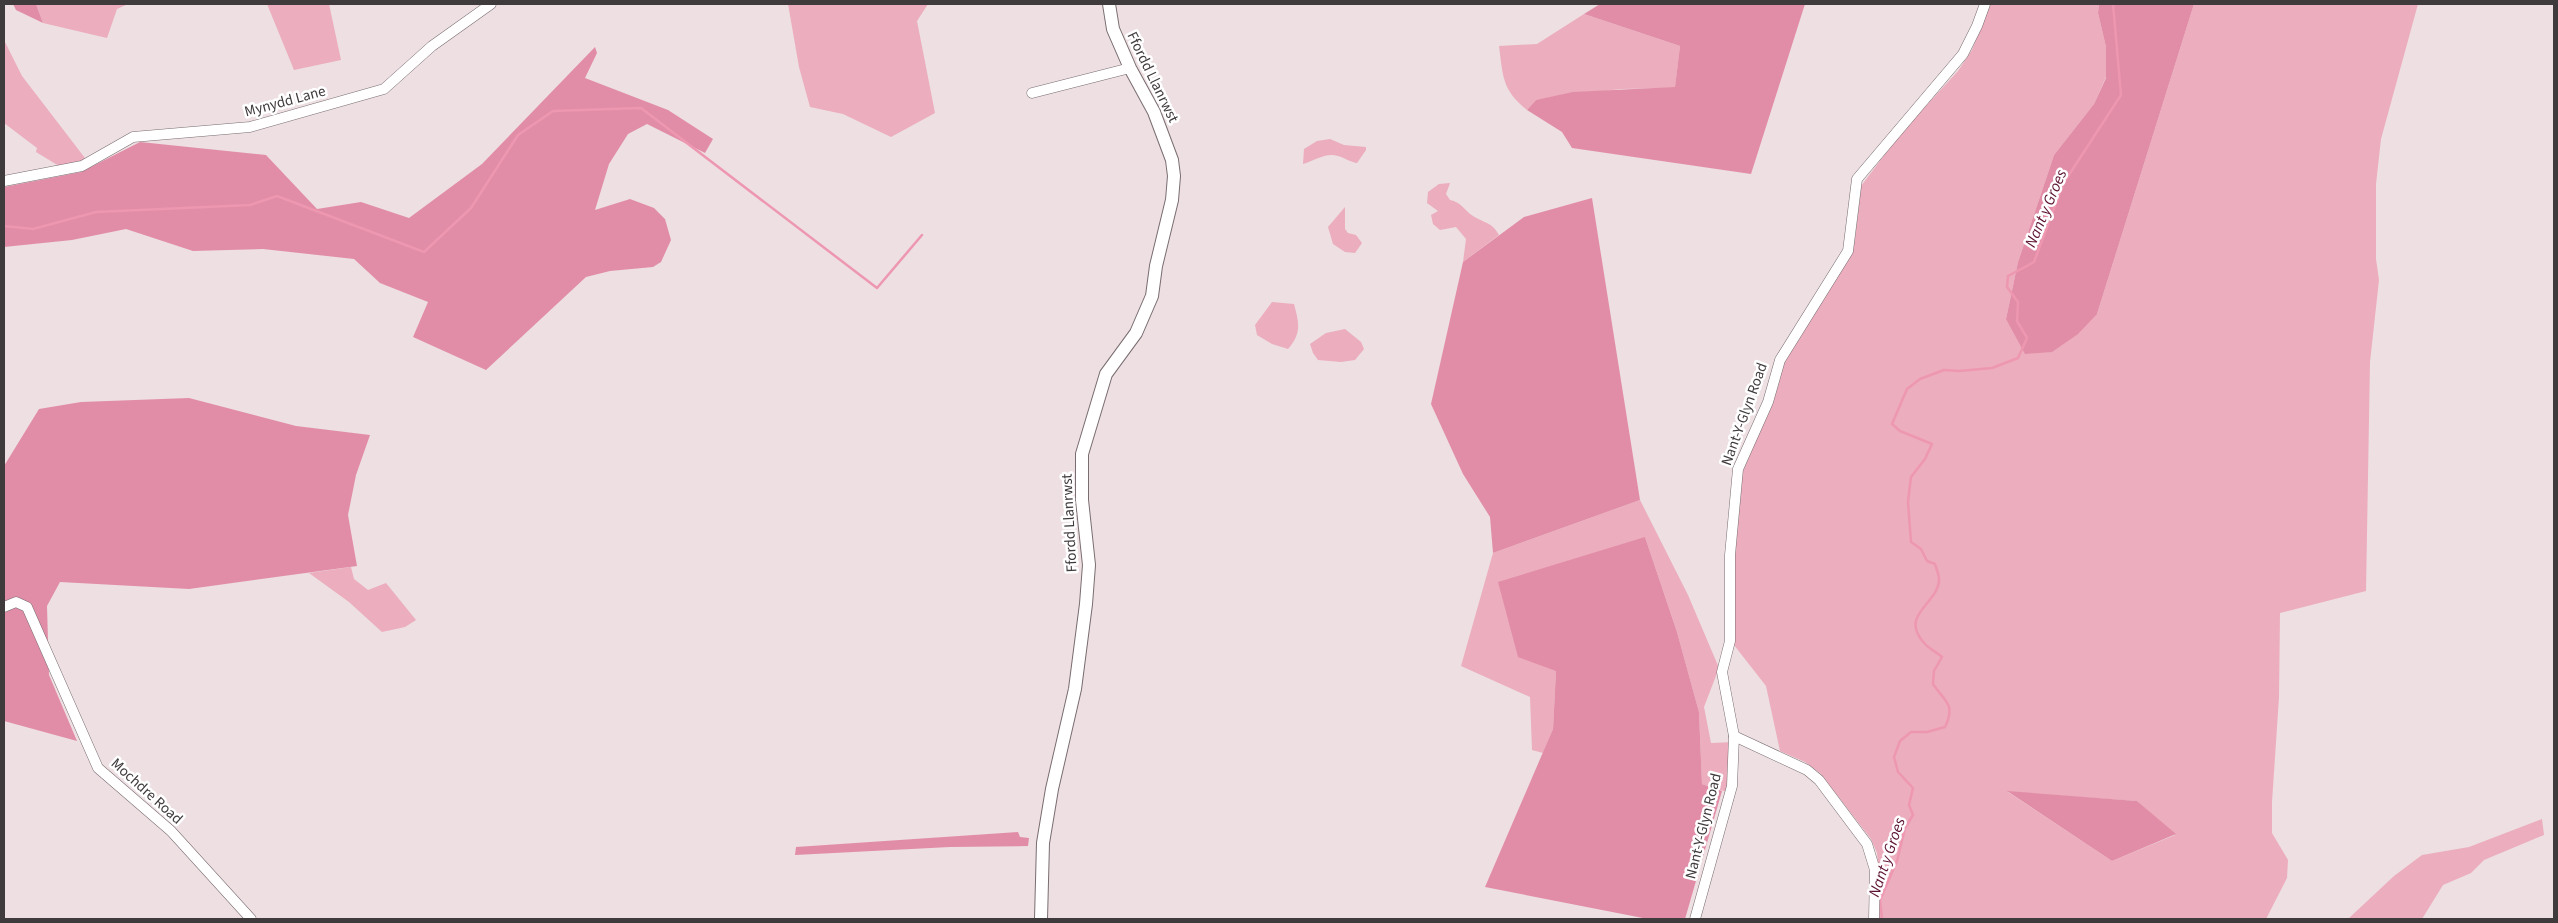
<svg xmlns="http://www.w3.org/2000/svg" width="2558" height="923" font-family="'Source Sans 3',sans-serif">
	<style>
		.green { fill: #ecadbe; fill-rule: evenodd }
		.forest { fill: #e28da7 }
		.lines { fill: none; stroke-linecap: round; stroke-linejoin: round }
		.stream { stroke: #ee97b1; stroke-width: 2.5 }
		.minor-casing { stroke: #796d70; stroke-width: 11 }
		.major-casing { stroke: #796d70; stroke-width: 14 }
		.minor { stroke: #fff; stroke-width: 10 }
		.major { stroke: #fff; stroke-width: 12 }
		.labels { text-anchor: middle; stroke-width: 5; stroke-linejoin: round; paint-order: stroke }
		.street-label { font-size: 15px; fill: #3f3a3b; stroke: #fff }
		.water-label { font-size: 16px; font-style: italic; fill: #5c1130; stroke: #fff }
	</style>
	<rect width="100%" height="100%" fill="#eddfe2"/>
	<g class="green">
		<path d="M36 4H128L117 9 107 38 43 23Z"/>
		<path d="M267 4H329L341 60 294 70Z"/>
		<path d="M788 4H928L917 21 935 113 891 137 843 114 810 107 799 67Z"/>
		<path d="M1990 4H2099L2098 13 2106 47V77L2094 104 2054 155 2018 262 2006 319 2097 314 2194 4H2418L2381 139 2376 184V259L2379 280 2370 362 2366 591 2280 613 2279 697 2272 802V833L2288 860 2287 878 2266 919H1874V894L1880 883 1877 853 1871 839 1820 773 1805 762 1780 751 1766 686 1734 645 1735 550 1742 474 1783 362 1839 274 1855 239 1861 186 1901 133 1958 71 1972 50ZM2008 792 2137 801 2175 835 2112 861Z"/>
		<path d="M1584 14 1680 46 1675 88 1620 89 1536 100 1527 110C1502 90 1503 76 1499 46L1537 44Z"/>
		<path d="M4 40 22 76 88 162 64 169 36 152 37 148 4 123Z"/>
		<path d="M1330 139 1344 145 1366 147V150L1357 163C1350 162 1345 158 1338 156 1326 152 1314 161 1303 164L1304 149 1317 141Z"/>
		<path d="M1450 183 1446 194 1450 200C1461 202 1464 210 1473 216 1484 223 1492 222 1499 235L1463 262 1466 239 1456 227 1440 230 1433 224 1431 215 1438 211 1427 203 1428 192 1439 184Z"/>
		<path d="M1345 207V229L1348 233 1356 235 1362 243 1355 253 1345 252 1333 244 1328 227Z"/>
		<path d="M1272 302 1294 304C1299 323 1302 333 1288 349L1272 344 1257 335 1255 325Z"/>
		<path d="M1345 329 1361 342 1364 349 1355 360 1341 362 1318 360 1313 353 1310 344 1326 333Z"/>
		<path d="M1640 500 1688 595 1719 668 1704 707 1711 743 1734 742 1730 793 1702 784 1699 712 1677 632 1645 537 1556 671 1553 729 1543 753 1532 750 1530 697 1461 666 1493 553Z"/>
		<path d="M351 567 354 579 368 590 386 583 416 620 405 627 382 632 349 602 309 573Z"/>
		<path d="M2542 819 2544 835 2484 860 2471 873 2443 885 2422 919H2348L2394 876 2422 855 2469 847Z"/>
	</g>
	<g class="forest">
		<path d="M13 4H36L43 23 16 10Z"/>
		<path d="M1600 4H1805L1751 174 1572 148 1562 132 1527 110 1536 100 1573 92 1675 87 1680 46 1584 14Z"/>
		<path d="M2099 4H2194L2097 314 2078 334 2052 352 2025 354 2006 319 2018 262 2054 155 2094 104 2106 78V47L2098 13Z"/>
		<path d="M595 47 597 53 585 78 668 110 713 139 705 153 647 124 628 134 609 164 595 210 630 199 654 208 665 219 671 240 661 262 653 267 610 271 586 277 486 370 413 337 428 302 380 283 354 259 263 249 193 251 126 229 72 240 4 247V187L81 172 140 142 266 155 317 209 361 202 409 218 482 164Z"/>
		<path d="M1592 198 1640 500 1493 553 1490 517 1463 474 1431 404 1463 262 1524 217Z"/>
		<path d="M189 398 296 426 370 435 356 475 348 515 357 566 189 589 60 582 47 606 49 675 77 741 4 721V466L39 409 81 402Z"/>
		<path d="M1645 537 1677 632 1699 712 1702 784 1722 791 1685 919H1648L1485 887 1553 729 1556 671 1518 657 1498 582Z"/>
		<path d="M2007 791 2137 801 2176 834 2112 861Z"/>
		<path d="M1018 832 1020 837 1029 838 1028 846 950 847 795 855 796 847Z"/>
	</g>
	<g class="lines">
		<g class="stream">
			<path d="M4 226 33 229 96 212 250 205 277 196 424 252 471 208 518 135 553 111 641 108 877 288 922 235"/>
			<path d="M1882 919 1880 900 1897 861 1905 828 1913 815 1909 805 1913 788 1898 772 1894 757 1900 741 1911 732H1927L1945 727C1956 704 1945 702 1933 684L1934 671 1942 657C1937 652 1929 649 1924 643 1898 614 1940 603 1939 579 1939 574 1936 568 1935 564L1927 561 1921 549 1911 542 1908 502 1911 477 1925 459 1932 444 1900 431 1892 424 1907 389 1920 379 1944 370 1959 371 1992 368 2018 358 2027 338 2017 321 2018 302 2007 287 2008 276 2034 262 2063 184 2121 95 2113 4"/>
		</g>
		<defs>
			<g id="minor">
				<path d="M1032 93 1130 68"/>
				<path d="M4 181 82 166 133 137 250 127 384 89 432 46 491 4"/>
				<path d="M4 607 16 602 27 607 98 768 171 831 251 919"/>
				<path d="M1734 736 1807 770 1819 780 1867 844 1875 870 1874 919"/>
				<path d="M1695 919 1732 786 1734 736 1722 672 1730 641V555L1738 469 1768 402 1780 360 1848 251 1857 179 1963 54 1977 26 1985 4"/>
			</g>
			<path id="major" d="M1041 919 1043 843 1052 789 1075 689 1086 604 1089 565 1082 500V454L1106 374 1136 333 1152 296 1156 266 1172 200 1174 176 1172 160 1154 112 1130 68 1113 29 1109 4"/>
		</defs>
		<use href="#minor" class="minor-casing"/>
		<use href="#major" class="major-casing"/>
		<use href="#minor" class="minor"/>
		<use href="#major" class="major"/>
	</g>
	<g class="labels">
		<g class="street-label">
			<text transform="translate(1153 77) rotate(64)" y="5">Ffordd Llanrwst</text>
			<text transform="translate(285 101) rotate(-15)" y="5">Mynydd Lane</text>
			<text transform="translate(1744 414) rotate(-70)" y="5">Nant-Y-Glyn Road</text>
			<text transform="translate(1069 523) rotate(-93)" y="5">Ffordd Llanrwst</text>
			<text transform="translate(147 791) rotate(42)" y="5">Mochdre Road</text>
			<text transform="translate(1703 826) rotate(-76)" y="5">Nant-Y-Glyn Road</text>
		</g>
		<g class="water-label">
			<text transform="translate(2045 208) rotate(-67)" y="6">Nant y Groes</text>
			<text transform="translate(1886 857) rotate(-71)" y="6">Nant y Groes</text>
		</g>
	</g>
	<rect width="2558" height="923" fill="none" stroke="#3f3a3b" stroke-width="10"/>
</svg>
